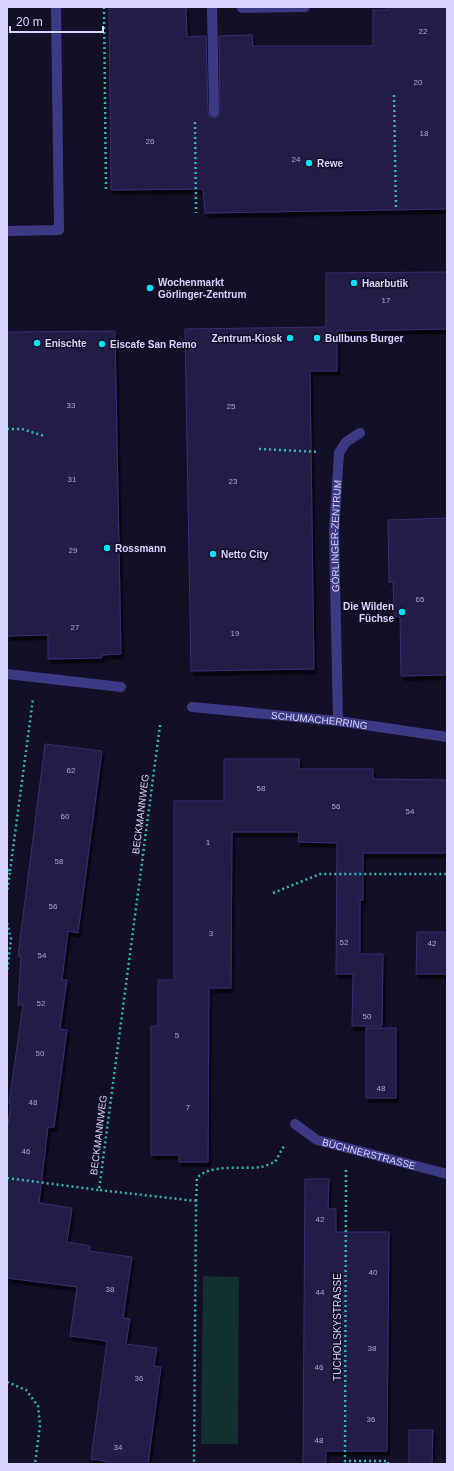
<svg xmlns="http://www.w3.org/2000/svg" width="454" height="1471" font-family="Arial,sans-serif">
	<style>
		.green { fill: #12302f }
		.building { fill: #241b47; stroke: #3b2d73; filter: url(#shadow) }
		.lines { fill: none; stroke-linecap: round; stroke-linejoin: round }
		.path { stroke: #2fb8b0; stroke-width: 2.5; stroke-dasharray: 2 3; stroke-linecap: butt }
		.service { stroke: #3d3a85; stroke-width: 10 }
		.minor { stroke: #3d3a85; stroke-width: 10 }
		.poi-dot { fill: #00e5ff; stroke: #130f26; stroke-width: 1.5 }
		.labels { text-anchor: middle; stroke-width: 3; stroke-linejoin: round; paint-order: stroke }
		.number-label { font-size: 8px; fill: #aca6d1 }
		.poi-label { font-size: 10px; font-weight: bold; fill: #d9d4ff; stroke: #130f26; text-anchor: start }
		.street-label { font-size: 10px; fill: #d9d4ff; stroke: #130f26 }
	</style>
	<defs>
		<filter id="shadow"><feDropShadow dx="2.5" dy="4.5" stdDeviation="0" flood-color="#0009"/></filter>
	</defs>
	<rect width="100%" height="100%" fill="#130f26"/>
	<path class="green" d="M203 1276 239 1277 238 1444H201Z"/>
	<g class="building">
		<path d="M109 7H186L187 37 206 36 208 112 209 116 214 118 218 117 220 112 219 36 252 35 253 46H373V10H387V7H447V209L205 213 203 189 111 190Z"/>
		<path d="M447 272V329L337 331V371H310L314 669 191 671 185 329 326 327V273Z"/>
		<path d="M115 331 121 654 102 655V658L48 659V635L7 636V332Z"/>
		<path d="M447 518V673H445V675L401 676 400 617H394L393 582H389L388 520Z"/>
		<path d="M45 744 102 751 78 933 68 931 62 980H67L60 1029 67 1030 54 1127H48L39 1203 72 1208 67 1242 90 1246 89 1251 132 1257 123 1318 130 1319 126 1344 157 1348 154 1366 161 1367 148 1464H106V1461L91 1459 107 1341 70 1336 77 1287 7 1278V1131L11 1104 9 1103 23 1005H18L21 957 18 956Z"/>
		<path d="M224 759H299V769H373V779L447 780V853H363V900H360V954H383L382 1026H352L353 974H336L337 843 298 842 299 832H232L231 988H209L208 1162H179V1155H151V1026H158V980H174V801H224Z"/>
		<path d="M417 932H447V974H416Z"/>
		<rect x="366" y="1028" width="30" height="70"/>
		<path d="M305 1179H329L328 1209H336V1232H389L387 1451H326V1464H303Z"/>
		<path d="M409 1430H433L432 1464H409Z"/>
	</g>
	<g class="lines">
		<g class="path">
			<path d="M104 7 106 190"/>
			<path d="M394 95 396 210"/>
			<path d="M195 122 196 213"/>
			<path d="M7 429H22L44 436"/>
			<path d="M259 449 319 452"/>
			<path d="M160 725 99 1190 196 1201 194 1464"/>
			<path d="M7 870 10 871 7 892"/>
			<path d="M10 871 33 699"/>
			<path d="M273 893 320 874H447"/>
			<path d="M7 923 11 939 7 972"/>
			<path d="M346 1170 345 1461H388V1464"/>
			<path d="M7 1178 99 1190"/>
			<path d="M196 1201 197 1178C211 1163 242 1170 261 1167 266 1166 271 1163 275 1162L285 1144"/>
			<path d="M7 1382 26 1390 38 1406 40 1425 35 1464"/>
		</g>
		<g class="service">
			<path d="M212 7 214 112"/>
			<path d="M242 7V8L305 7"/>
			<path d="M7 231 59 230 56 7"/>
		</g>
		<g class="minor">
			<path d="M7 674 121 687"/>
			<path id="s1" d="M192 707 338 721 447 737"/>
			<path id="s2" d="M338 721 334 532 339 453 346 442 360 433"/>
			<path id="s3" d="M295 1124 317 1140 447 1174"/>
		</g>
	</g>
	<g class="poi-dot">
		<circle cx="309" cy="163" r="4"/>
		<circle cx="354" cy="283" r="4"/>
		<circle cx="150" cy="288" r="4"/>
		<circle cx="290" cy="338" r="4"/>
		<circle cx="317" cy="338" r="4"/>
		<circle cx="37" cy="343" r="4"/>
		<circle cx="102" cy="344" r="4"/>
		<circle cx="107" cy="548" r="4"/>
		<circle cx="213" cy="554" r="4"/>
		<circle cx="402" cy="612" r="4"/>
	</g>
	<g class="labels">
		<g class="number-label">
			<text x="423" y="34">22</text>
			<text x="418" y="85">20</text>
			<text x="424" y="136">18</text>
			<text x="150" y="144">26</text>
			<text x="296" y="162">24</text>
			<text x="386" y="303">17</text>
			<text x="71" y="408">33</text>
			<text x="231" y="409">25</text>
			<text x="72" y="482">31</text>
			<text x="233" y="484">23</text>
			<text x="73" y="553">29</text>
			<text x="420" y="602">65</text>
			<text x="75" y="630">27</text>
			<text x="235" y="636">19</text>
			<text x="71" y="773">62</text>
			<text x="261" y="791">58</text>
			<text x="336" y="809">56</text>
			<text x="410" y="814">54</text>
			<text x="65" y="819">60</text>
			<text x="208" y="845">1</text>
			<text x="59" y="864">58</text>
			<text x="53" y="909">56</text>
			<text x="211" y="936">3</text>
			<text x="344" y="945">52</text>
			<text x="432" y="946">42</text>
			<text x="42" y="958">54</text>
			<text x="41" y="1006">52</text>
			<text x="367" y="1019">50</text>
			<text x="177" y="1038">5</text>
			<text x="40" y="1056">50</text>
			<text x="381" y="1091">48</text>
			<text x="33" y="1105">48</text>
			<text x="188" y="1110">7</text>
			<text x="26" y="1154">46</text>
			<text x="320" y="1222">42</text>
			<text x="373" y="1275">40</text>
			<text x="110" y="1292">38</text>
			<text x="320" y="1295">44</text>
			<text x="372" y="1351">38</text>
			<text x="319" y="1370">46</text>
			<text x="139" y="1381">36</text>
			<text x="371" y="1422">36</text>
			<text x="319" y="1443">48</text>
			<text x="118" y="1450">34</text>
		</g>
		<g class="poi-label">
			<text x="317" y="167">Rewe</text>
			<text x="158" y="286">Wochenmarkt<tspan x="158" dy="12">Görlinger-Zentrum</tspan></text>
			<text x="362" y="287">Haarbutik</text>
			<text x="282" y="342" text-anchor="end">Zentrum-Kiosk</text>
			<text x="325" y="342">Bullbuns Burger</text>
			<text x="45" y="347">Enischte</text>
			<text x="110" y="348">Eiscafe San Remo</text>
			<text x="115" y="552">Rossmann</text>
			<text x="221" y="558">Netto City</text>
			<text x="394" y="610" text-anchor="end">Die Wilden<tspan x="394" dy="12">Füchse</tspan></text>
		</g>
		<g class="street-label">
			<text dy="4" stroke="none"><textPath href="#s2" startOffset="185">GÖRLINGER-ZENTRUM</textPath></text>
			<text dy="4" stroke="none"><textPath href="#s1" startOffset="128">SCHUMACHERRING</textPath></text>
			<text transform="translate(140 814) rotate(-83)" y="4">BECKMANNWEG</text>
			<text transform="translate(98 1135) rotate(-83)" y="4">BECKMANNWEG</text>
			<text dy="4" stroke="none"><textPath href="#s3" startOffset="81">BÜCHNERSTRASSE</textPath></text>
			<text transform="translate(337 1327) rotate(-90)" y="4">TUCHOLSKYSTRASSE</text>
		</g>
	</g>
	<rect width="454" height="1471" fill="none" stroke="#d9d4ff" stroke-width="16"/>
	<path d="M10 26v6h93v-6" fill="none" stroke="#d9d4ff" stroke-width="2"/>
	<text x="16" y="26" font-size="12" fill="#d9d4ff" stroke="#130f26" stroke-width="3" paint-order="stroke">20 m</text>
</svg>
